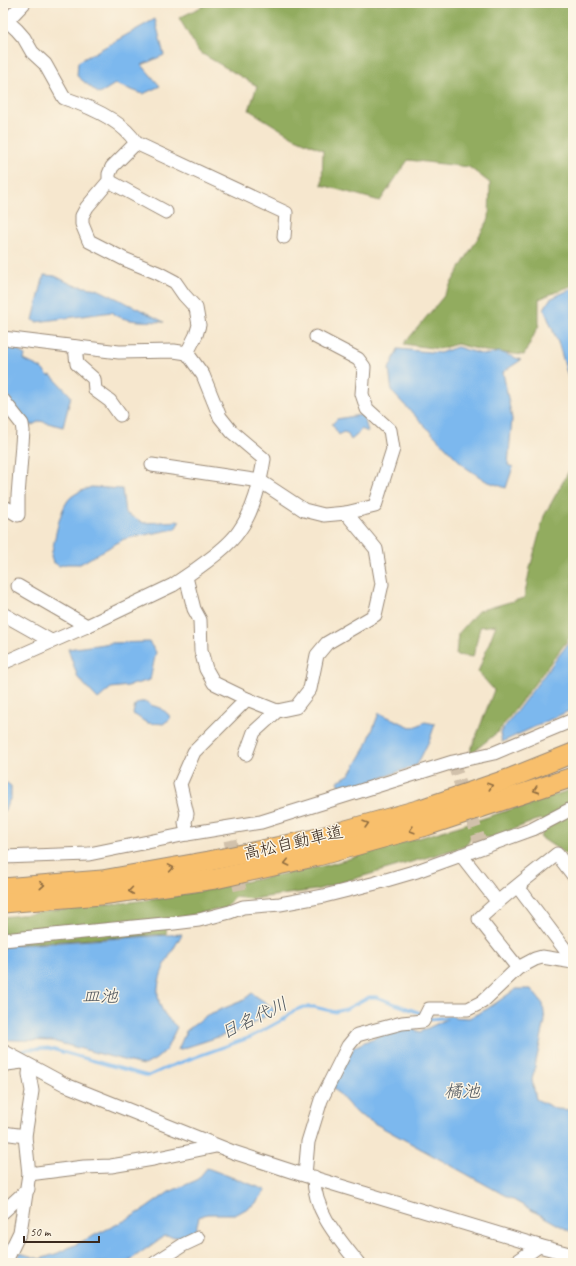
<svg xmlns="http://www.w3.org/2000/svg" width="576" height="1266" font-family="Caveat,'Klee One',sans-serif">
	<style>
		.forest { fill: #92ac5e; stroke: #666b3e }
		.water { fill: #7cb8ee; stroke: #5c7186 }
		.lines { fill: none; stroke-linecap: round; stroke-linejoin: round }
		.stream { stroke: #7cb8ee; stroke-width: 3 }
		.minor-tunnel { stroke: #d1c1ab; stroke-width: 13; stroke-dasharray: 13 6; stroke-linecap: butt }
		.minor-casing { stroke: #988876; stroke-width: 15 }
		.highway-casing { stroke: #988876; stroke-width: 21 }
		.minor { stroke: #fff; stroke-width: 13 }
		.highway { stroke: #f8bf6c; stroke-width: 19 }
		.oneway { stroke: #906d41 }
		.labels { text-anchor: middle; stroke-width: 3; stroke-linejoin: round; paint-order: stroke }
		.street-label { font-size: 17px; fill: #3b2a1e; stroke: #fcf5e5 }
		.water-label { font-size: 18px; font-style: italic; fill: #4e555c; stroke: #fcf5e5 }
	</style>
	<rect width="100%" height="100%" fill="#fcf5e5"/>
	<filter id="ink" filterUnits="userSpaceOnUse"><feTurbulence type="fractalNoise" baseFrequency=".025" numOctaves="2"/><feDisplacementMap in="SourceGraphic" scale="8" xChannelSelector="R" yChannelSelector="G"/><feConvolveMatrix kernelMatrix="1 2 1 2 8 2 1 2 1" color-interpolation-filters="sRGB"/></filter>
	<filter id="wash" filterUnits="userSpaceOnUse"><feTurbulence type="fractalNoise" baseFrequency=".012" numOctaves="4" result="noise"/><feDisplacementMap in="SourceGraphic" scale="16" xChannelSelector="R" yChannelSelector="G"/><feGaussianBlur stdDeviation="0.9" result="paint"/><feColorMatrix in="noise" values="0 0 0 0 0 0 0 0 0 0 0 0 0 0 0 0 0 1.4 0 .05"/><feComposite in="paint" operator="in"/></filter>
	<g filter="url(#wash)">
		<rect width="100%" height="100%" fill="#f6e7ce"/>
		<g class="forest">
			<path d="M204 3H573V285L539 299V325L524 355 485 351 457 344 439 349 404 344 443 297 489 219 490 183 469 167 408 160 380 201 322 185 323 150 293 137 249 110 257 86 199 52 179 18 205 5Z"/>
			<path d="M570 469 573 470V633L498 732 469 755 494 690 478 672 496 625 480 627 473 657 456 655 458 634 478 611 524 598 530 568 544 516Z"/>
			<path d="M573 789V863L567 855 540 837 547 826 540 819 490 838 472 834 466 846 316 890 252 899 234 897 226 908 167 920 166 934 14 944 3 939V917L164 898 328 865 469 823Z"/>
		</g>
		<g class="water">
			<path d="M155 19 164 55 142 65 160 86 143 94 115 84 99 94 77 76 78 62Z"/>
			<path d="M44 275 55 276 73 285 97 289 139 309 164 322C149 321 122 323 112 312L36 322 33 320Z"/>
			<path d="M573 288V394L559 345 544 309 550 299Z"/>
			<path d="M3 344 11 346 25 355 24 360 41 368 49 376 51 375 71 396 63 427 40 421 32 425H26L3 395Z"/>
			<path d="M457 347 484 355 500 352 521 360 503 372 512 419 508 465 513 467 506 488 486 481 465 467 392 392 389 369 398 349 440 353Z"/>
			<path d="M360 415 364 417 368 432 361 429 357 435 351 440 347 433 343 432 339 435 332 424 337 419Z"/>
			<path d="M91 487 122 489 125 513 144 523 180 521 175 529 124 539 80 564H66L59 566 53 562 51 556C55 540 59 508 71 497 77 492 84 490 91 487Z"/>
			<path d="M573 637V709L502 742 500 733Z"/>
			<path d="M149 642 156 652 150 680 128 686 111 688 98 699 78 678 68 649 111 643Z"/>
			<path d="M140 702H148L150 705 161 708 169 715 170 719 163 724C158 723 153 724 148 723 142 721 138 716 133 714L135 705Z"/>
			<path d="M379 713 413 728 425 722 435 724 430 739 417 765 342 792 338 781 350 774 365 749Z"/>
			<path d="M7 783 11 786V797L3 813V784Z"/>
			<path d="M182 934C169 958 147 986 164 1013 167 1018 173 1023 177 1027L166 1050 156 1059 145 1065 138 1064 52 1041 11 1040 3 1039V946Z"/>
			<path d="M516 989H531L543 1004 545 1021 532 1080 536 1099 556 1109 573 1110V1233L356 1113 333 1087 354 1047 369 1040 404 1026 420 1032 451 1017 469 1018 487 1009Z"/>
			<path d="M252 993C259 999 272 1005 275 1011L243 1029 178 1050 186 1031 207 1015 242 1001Z"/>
			<path d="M207 1168 266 1190 255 1204 237 1214H207L199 1217 196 1229 187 1238 164 1236 126 1263H15L20 1253 40 1259 58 1253 124 1221 145 1209 169 1192 197 1180Z"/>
		</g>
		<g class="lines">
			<g class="stream">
				<path d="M429 1018 432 1019 451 1017 454 1020"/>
				<path d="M15 1053 29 1049 48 1048 148 1076 168 1067 251 1037 284 1019 293 1011 304 1007H314L335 1012 346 1009 369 997H376L423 1014"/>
			</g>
		</g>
	</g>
	<g filter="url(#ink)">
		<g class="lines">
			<g class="minor-tunnel">
				<path d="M453 762 482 848"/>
				<path d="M230 840 241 895"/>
			</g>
			<defs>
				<g id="minor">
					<path d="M3 17 17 30 24 38 32 52 45 64 64 98C88 106 123 121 136 143L112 167 109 174V181L87 207 82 216V224L89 241 124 259 158 273 175 282 184 295 196 308 199 325 196 335 187 353 174 351 119 352 3 338"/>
					<path d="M3 25 24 3"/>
					<path d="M136 143 286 213 284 237"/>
					<path d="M109 181 166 212"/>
					<path d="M316 337 358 359 364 367 362 394 367 409 390 430 393 449 375 506 346 513"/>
					<path d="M75 347 77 364 94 379 95 390 110 401 120 415"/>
					<path d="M3 400 22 424 23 431 18 496V515L3 506"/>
					<path d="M152 465 260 481 304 510 324 515 346 513 376 549 382 584 375 615 327 643 317 655 310 689 296 707 277 711"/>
					<path d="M186 577 194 609 200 620 201 651 206 669 214 683 247 699 194 752 180 784 187 814 185 822 187 834"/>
					<path d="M18 586 87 626"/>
					<path d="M3 614 51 641"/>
					<path d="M3 663 87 626 173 585C190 574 228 548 239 531 254 510 260 484 264 459L232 432 220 417 203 375 187 353"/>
					<path d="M246 754 254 732 277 711 247 699"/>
					<path d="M461 855 497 901"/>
					<path d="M3 857 89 854 187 834 261 822 453 762 494 753 573 720"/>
					<path d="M518 887 573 960"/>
					<path d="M3 940 174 923 199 920 230 912 243 907 280 904 324 896 376 883 417 871 533 829 573 808"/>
					<path d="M518 968 479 919C503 896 531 875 557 854L573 875"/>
					<path d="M3 1051 66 1085 233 1152 294 1172 539 1246 573 1255"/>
					<path d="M3 1066 7 1064 22 1062"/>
					<path d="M3 1133 25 1136"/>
					<path d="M29 1174 84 1167 111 1166 153 1159 216 1146"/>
					<path d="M305 1175 308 1142 321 1100 348 1046 357 1035 402 1023 423 1021 429 1009H468L482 1002 518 968 535 959 542 957 573 962"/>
					<path d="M314 1177C313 1210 339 1239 358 1263"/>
					<path d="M3 1212 28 1189"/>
					<path d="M5 1263 20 1232 29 1174 25 1136 32 1091 29 1074 30 1066"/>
					<path d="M155 1263 183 1245 198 1238"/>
					<path d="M515 1263 539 1246"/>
				</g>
				<g id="highway">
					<path d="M3 888 102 880 209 861 314 839 421 809 508 779 573 753"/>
					<path d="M3 903 101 895 215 879 318 856 426 826 573 777"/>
				</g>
			</defs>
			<use href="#minor" class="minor-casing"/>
			<use href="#highway" class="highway-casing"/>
			<use href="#minor" class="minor"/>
			<use href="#highway" class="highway"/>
		</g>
		<defs><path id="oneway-chevron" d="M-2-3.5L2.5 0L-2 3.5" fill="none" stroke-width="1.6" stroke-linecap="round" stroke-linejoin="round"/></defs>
		<g class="oneway">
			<use href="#oneway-chevron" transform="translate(490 786) rotate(-19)"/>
			<use href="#oneway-chevron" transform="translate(536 790) rotate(161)"/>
			<use href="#oneway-chevron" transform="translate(366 824) rotate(-16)"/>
			<use href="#oneway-chevron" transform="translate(412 830) rotate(164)"/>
			<use href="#oneway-chevron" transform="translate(287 863) rotate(167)"/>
			<use href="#oneway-chevron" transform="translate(171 868) rotate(-10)"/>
			<use href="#oneway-chevron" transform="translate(42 885) rotate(-4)"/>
			<use href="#oneway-chevron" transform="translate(131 891) rotate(172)"/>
		</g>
	</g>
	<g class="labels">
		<g class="street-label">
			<text transform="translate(293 842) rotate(-13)" y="6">高松自動車道</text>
		</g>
		<g class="water-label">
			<text x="100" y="1002">皿池</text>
			<text transform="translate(254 1018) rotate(-26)" y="6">日名代川</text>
			<text x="462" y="1097">橘池</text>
		</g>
	</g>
	<rect width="576" height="1266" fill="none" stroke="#fcf5e5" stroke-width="16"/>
	<path d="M24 1236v6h75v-6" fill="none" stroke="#3b2a1e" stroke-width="2"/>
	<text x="30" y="1236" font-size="12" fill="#3b2a1e" stroke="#fcf5e5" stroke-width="3" paint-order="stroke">50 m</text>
</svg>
